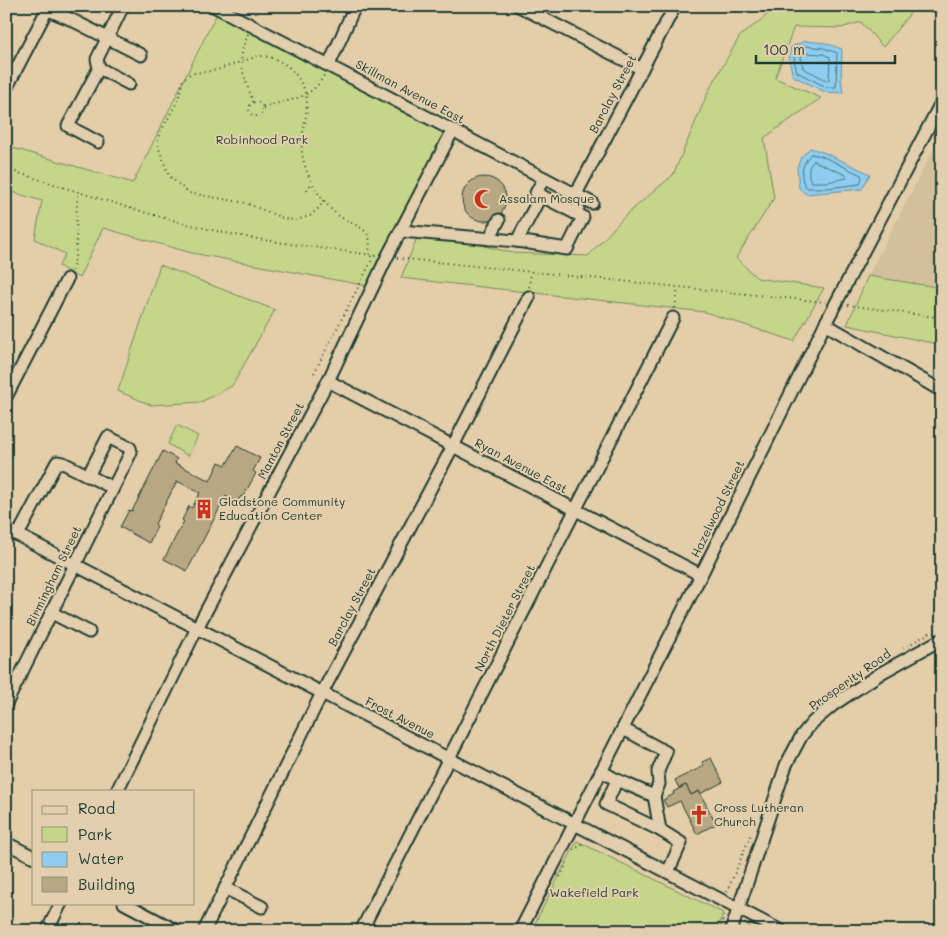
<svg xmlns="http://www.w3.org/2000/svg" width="948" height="937" font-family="Mali,sans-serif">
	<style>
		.built { fill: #d2bf9b }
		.green { fill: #c5d68a; stroke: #728a5f }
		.water { fill: #8ecdef; stroke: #6293a4 }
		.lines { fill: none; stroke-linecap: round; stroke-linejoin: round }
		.shore { stroke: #4b777f; stroke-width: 1 }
		.building { fill: #b7a782; stroke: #1f3d34 }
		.minor-casing { stroke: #1f3d34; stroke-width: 15 }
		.path { stroke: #1f3d34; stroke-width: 2; stroke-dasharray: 1 4; stroke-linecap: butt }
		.minor { stroke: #e3cead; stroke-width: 11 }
		.labels { text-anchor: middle; stroke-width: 4; stroke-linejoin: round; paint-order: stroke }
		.street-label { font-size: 12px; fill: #1f3d34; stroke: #e3cead }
		.park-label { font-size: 12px; fill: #274538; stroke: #e3cead }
		.poi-label { font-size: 12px; fill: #1f3d34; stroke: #e3cead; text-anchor: start }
	</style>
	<rect width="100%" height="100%" fill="#e4cda9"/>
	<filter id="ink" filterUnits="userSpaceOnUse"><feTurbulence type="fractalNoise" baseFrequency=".02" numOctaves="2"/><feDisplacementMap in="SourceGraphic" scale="10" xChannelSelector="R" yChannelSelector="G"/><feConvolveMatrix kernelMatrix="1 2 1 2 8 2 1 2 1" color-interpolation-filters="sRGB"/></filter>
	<g filter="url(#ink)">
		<path class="built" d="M942 133V288L868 276Z"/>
		<g class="green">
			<path d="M779 6H916L883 47 861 22 841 28 794 27 775 78 821 98 764 138 774 198 736 258 757 278 824 288 794 341 705 312 401 278 420 230 513 253 588 256 627 214 673 175 709 90 740 36Z"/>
			<path d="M219 9 453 130 373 287 192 253 103 228 79 278 59 266 65 254 35 239 42 201 6 190V146L133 183Z"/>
			<path d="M160 265 275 310 232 386 201 402 151 405 118 391Z"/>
			<path d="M868 276 942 288V345L847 325Z"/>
			<path d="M177 425 198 436 188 456 168 444Z"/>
			<path d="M577 841 723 913 717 931H531Z"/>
		</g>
		<g class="water">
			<path d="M805 41 825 43 842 49 841 78 843 93 825 92 793 76 789 60 791 47Z"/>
			<path d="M810 148 823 152 870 174 862 189 806 194 799 188 797 168 801 157Z"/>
		</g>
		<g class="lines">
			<g class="shore">
				<path d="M805 46 824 48 837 53 836 87H826L797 72 794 60 795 52Z"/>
				<path d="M807 53 823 54 830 57 829 80H826L803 68 801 56Z"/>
				<path d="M811 154 822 156 861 175 862 178 860 184 828 188H807C798 179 802 162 811 154Z"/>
				<path d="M814 161 846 175 847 178 827 182H811C808 176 807 165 814 161Z"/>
			</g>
		</g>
		<g class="building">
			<circle cx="484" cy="199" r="22"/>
			<path d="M237 446 260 458 253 471 256 473 243 497 241 496 237 502 226 496 187 571 164 559 184 521 182 520 189 506 192 508 200 493 177 481 155 524 157 526 149 543 120 527 129 510 132 511 163 451 177 459 175 463 210 481 219 462 226 465Z"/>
			<path d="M711 758 723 782 700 794 699 791 691 795 686 785 679 788 675 780 704 766 702 762Z"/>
			<path d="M686 785 691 795 699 791 716 824 697 834 680 801 667 807 663 800 674 794 673 792Z"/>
		</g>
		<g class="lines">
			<defs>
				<g id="minor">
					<path d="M214 6 592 203"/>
					<path d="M519 6 642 69"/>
					<path d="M48 10 70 19 141 55"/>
					<path d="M329 65 355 6"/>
					<path d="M99 68 129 84"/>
					<path d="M6 89 49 6"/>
					<path d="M98 142 68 126 99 68 97 59 123 6"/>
					<path d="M544 178 536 193 575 213 578 208"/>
					<path d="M576 194 675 6"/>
					<path d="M541 195 517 241 567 249 583 217 575 213"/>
					<path d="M401 231 517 241"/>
					<path d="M489 239 499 220"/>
					<path d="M825 324 942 391"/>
					<path d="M328 381 701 575"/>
					<path d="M6 397 67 279"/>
					<path d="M6 529 781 931"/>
					<path d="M18 535 57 462 63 463 113 488"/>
					<path d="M52 613 89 632"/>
					<path d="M6 704 131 452 130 448 108 437 88 476"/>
					<path d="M622 730 629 732 666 752 658 771 659 784 654 796 660 830 681 843 668 872"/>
					<path d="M601 771 617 780 606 804 660 830"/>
					<path d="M617 780 654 796"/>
					<path d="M117 791 197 628 328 381 387 257 453 130"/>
					<path d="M6 843 34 857"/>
					<path d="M225 888 262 907"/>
					<path d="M124 903 177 931"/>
					<path d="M47 931 61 903"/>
					<path d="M204 931 322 693 453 446 529 297"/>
					<path d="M361 931 673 318"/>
					<path d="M520 931 701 575 825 324 942 101"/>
					<path d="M731 931 786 765 802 735 813 722 833 705 881 673 942 639"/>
				</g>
			</defs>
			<use href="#minor" class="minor-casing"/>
			<g class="path">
				<path d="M248 34C235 63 244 74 253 102"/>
				<circle cx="256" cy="109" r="7"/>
				<path d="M263 107C287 100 312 100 324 75"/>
				<path d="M6 169C77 191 148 216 221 232 272 243 325 248 378 256"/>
				<path d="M307 190 312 182"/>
				<path d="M323 200 320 207 310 216 296 220 285 219 246 203 189 193 169 176 158 146V137L178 100 183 80 187 75 195 73 217 70 258 56C283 55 307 79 307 105 306 127 297 142 305 166 311 185 323 203 339 216 347 222 363 226 368 235 371 241 369 248 369 254"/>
				<path d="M397 258 825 302"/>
				<path d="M72 271C80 245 73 218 79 192"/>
				<path d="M529 287 531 272"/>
				<path d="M848 305 942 318"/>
				<path d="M675 308 678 288"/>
				<path d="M314 373 371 262 372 255"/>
				<path d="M903 648 933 631"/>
				<path d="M573 850 580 846 584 841"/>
				<path d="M560 877 567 863"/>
				<path d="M727 892 751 834"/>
				<path d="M744 924 756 931"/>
				<path d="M720 931 724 914"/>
			</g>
			<use href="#minor" class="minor"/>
		</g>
	</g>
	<defs>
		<symbol id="mosque-bare" viewBox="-9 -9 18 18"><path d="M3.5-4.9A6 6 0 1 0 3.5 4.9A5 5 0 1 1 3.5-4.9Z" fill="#c8321e" stroke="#e3cead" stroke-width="2.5" paint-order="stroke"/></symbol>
		<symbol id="building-bare" viewBox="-9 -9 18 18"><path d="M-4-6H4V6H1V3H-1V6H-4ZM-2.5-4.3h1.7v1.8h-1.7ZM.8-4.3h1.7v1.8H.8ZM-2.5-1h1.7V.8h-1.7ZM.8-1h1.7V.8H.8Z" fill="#c8321e" stroke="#e3cead" stroke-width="2.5" paint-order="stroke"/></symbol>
		<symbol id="church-bare" viewBox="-9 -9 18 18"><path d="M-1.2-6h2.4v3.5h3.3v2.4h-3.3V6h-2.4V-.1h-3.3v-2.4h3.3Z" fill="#c8321e" stroke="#e3cead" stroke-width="2.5" paint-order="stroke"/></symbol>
	</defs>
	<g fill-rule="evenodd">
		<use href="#mosque-bare" x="470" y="185" width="28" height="28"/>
		<use href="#building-bare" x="190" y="495" width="28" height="28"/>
		<use href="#church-bare" x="685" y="801" width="28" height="28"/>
	</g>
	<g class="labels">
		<g class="street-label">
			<text transform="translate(410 92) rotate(28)" y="4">Skillman Avenue East</text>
			<text transform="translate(613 94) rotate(-62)" y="4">Barclay Street</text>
			<text transform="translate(281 441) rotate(-62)" y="4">Manton Street</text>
			<text transform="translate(521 466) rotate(28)" y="4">Ryan Avenue East</text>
			<text transform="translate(718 509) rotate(-64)" y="4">Hazelwood Street</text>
			<text transform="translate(54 576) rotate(-64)" y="4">Birmingham Street</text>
			<text transform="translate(352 607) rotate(-62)" y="4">Barclay Street</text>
			<text transform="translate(505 618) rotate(-63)" y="4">North Dieter Street</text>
			<text transform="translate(850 680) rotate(-35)" y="4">Prosperity Road</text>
			<text transform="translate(400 718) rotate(27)" y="4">Frost Avenue</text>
		</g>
		<g class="park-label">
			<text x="262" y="144">Robinhood Park</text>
			<text x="594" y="897">Wakefield Park</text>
		</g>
		<g class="poi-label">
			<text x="499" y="203">Assalam Mosque</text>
			<text x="219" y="506">Gladstone Community<tspan x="219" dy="14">Education Center</tspan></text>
			<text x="714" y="812">Cross Lutheran<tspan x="714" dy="14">Church</tspan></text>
		</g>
	</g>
	<rect width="948" height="937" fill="none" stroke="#e3cead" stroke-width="25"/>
	<rect x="12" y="12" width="923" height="912" fill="none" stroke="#1f3d34" stroke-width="2" filter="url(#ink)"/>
	<rect x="32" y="790" width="162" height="115" fill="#e3cead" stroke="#95947d"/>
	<rect x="42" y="806" width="25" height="8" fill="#e3cead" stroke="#95947d"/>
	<text x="78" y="814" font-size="15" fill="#1f3d34">Road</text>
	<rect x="42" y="827" width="25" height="15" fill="#c5d68a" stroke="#95947d"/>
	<text x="78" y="840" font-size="15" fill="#1f3d34">Park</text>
	<rect x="42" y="852" width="25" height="15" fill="#8ecdef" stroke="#95947d"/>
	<text x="78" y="864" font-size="15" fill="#1f3d34">Water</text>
	<rect x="42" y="877" width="25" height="15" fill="#b7a782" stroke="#95947d"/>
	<text x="78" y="890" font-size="15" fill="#1f3d34">Building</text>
	<path d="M756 55v8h139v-8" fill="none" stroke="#1f3d34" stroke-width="2.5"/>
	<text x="763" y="55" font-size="15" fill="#1f3d34" stroke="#e3cead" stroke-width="4" paint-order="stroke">100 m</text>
</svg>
